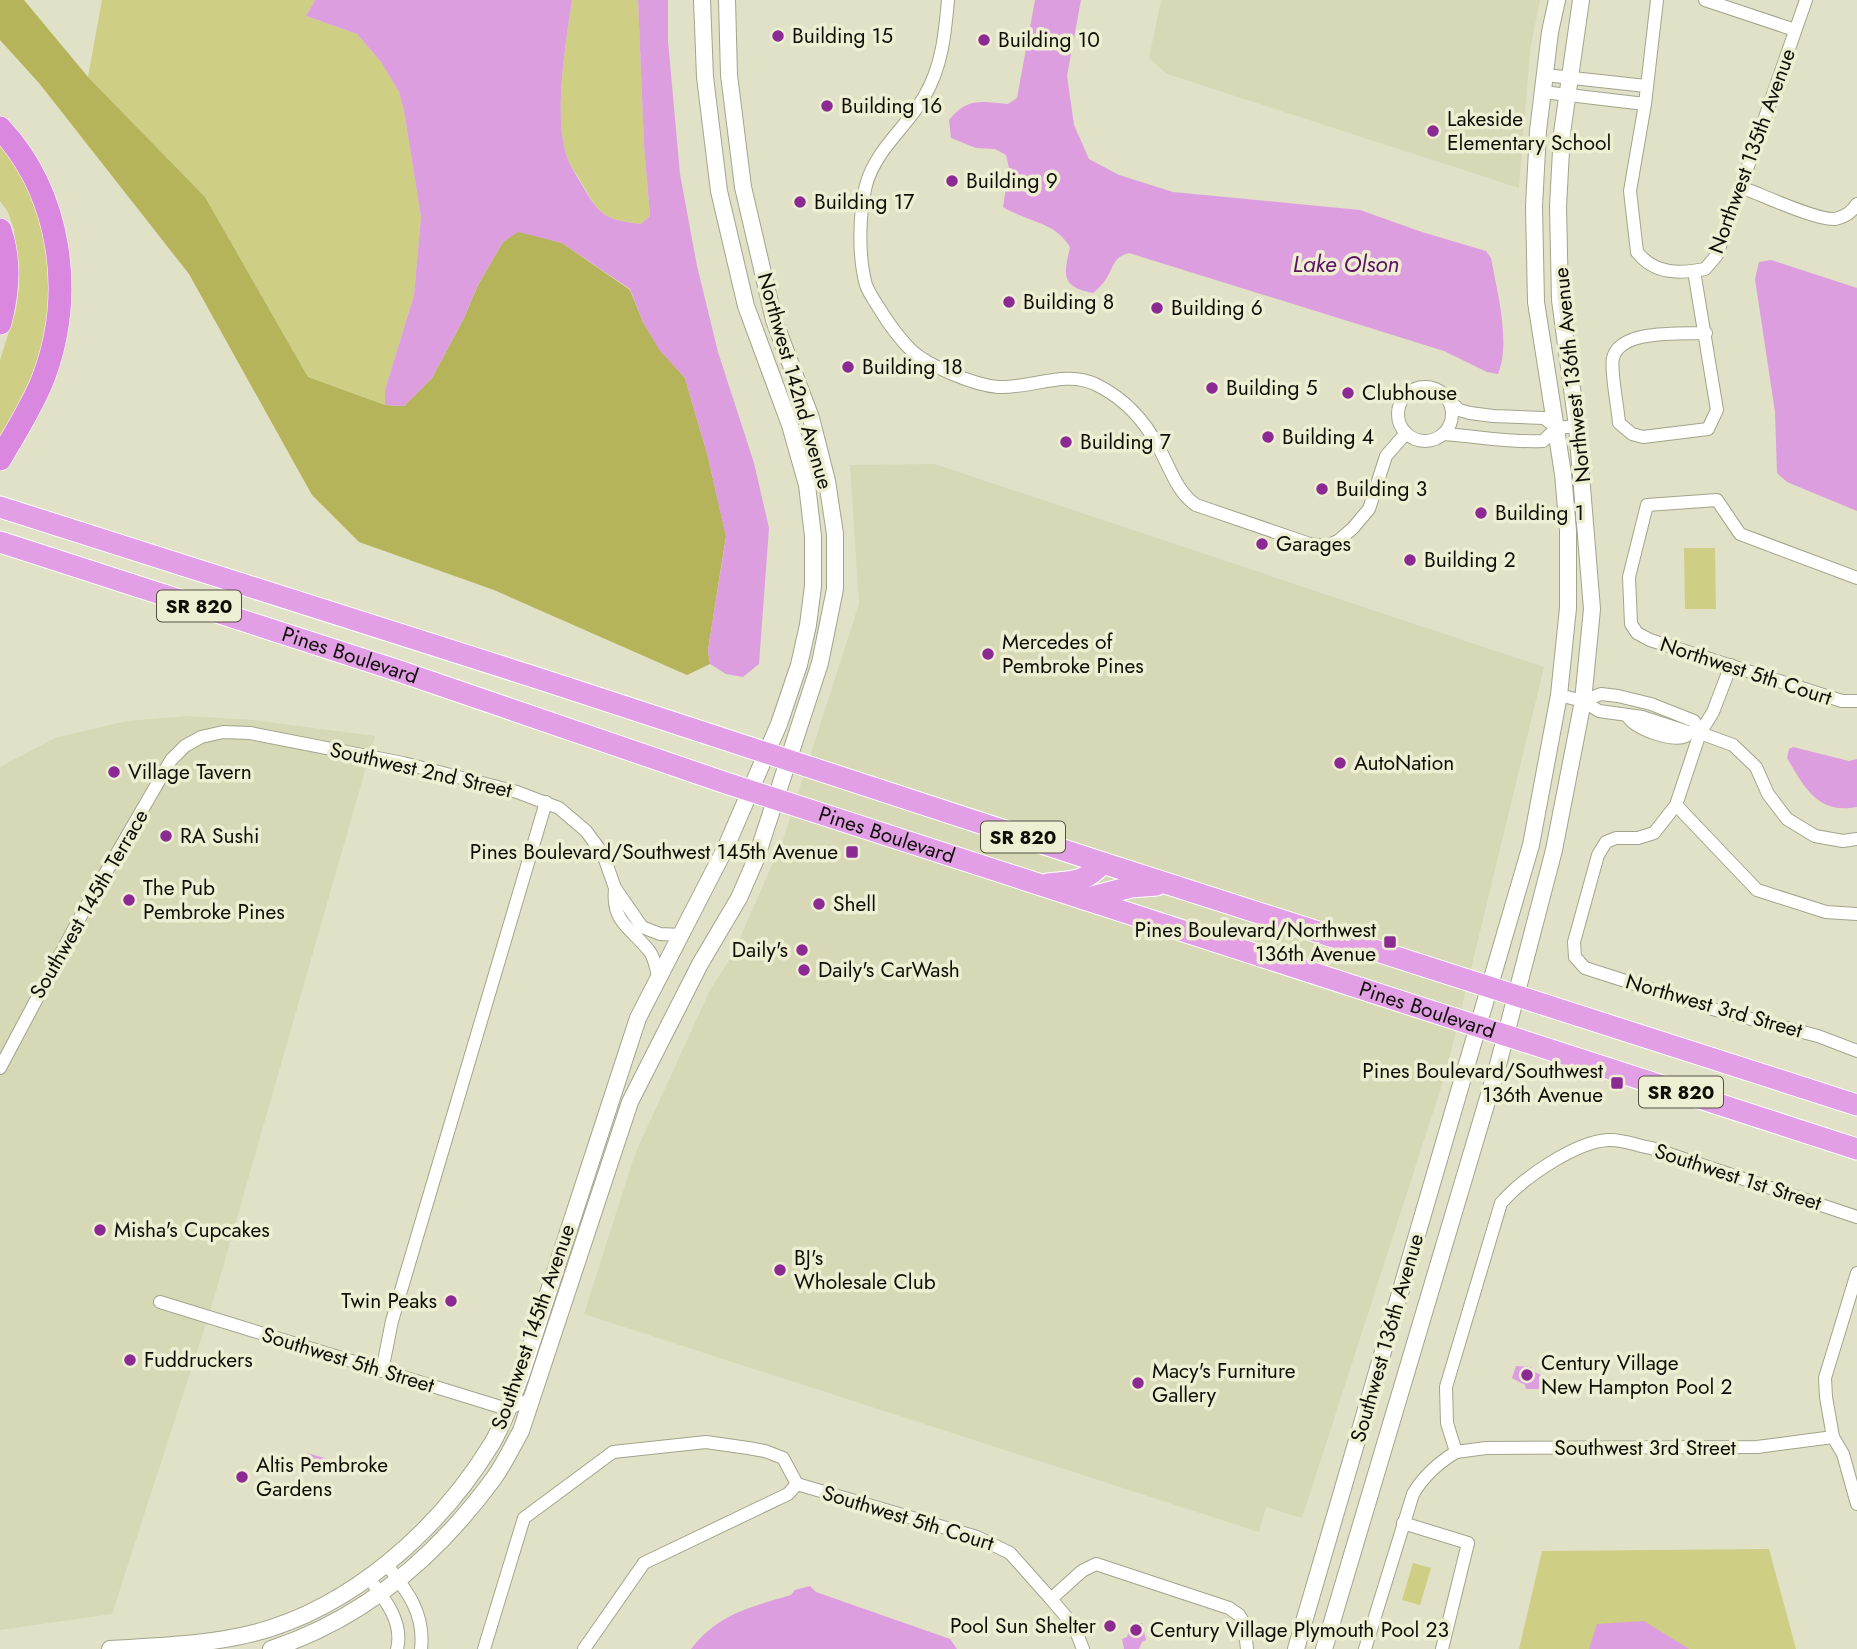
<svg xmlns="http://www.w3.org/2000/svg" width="1857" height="1649" font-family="Jost,sans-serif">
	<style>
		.built { fill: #d7d8b6 }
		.green { fill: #cece84 }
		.forest { fill: #b5b45a }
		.water { fill: #dd9ee0 }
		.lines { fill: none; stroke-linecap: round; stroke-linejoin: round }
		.minor-casing { stroke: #a3a48b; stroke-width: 14 }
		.tertiary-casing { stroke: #a3a48b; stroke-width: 18 }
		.trunk-casing { stroke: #fff; stroke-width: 23 }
		.motorway-casing { stroke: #fff; stroke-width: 24 }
		.minor { stroke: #fff; stroke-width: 12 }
		.tertiary { stroke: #fff; stroke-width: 16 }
		.trunk { stroke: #e29fe6; stroke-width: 21 }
		.motorway { stroke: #da87df; stroke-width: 23 }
		.poi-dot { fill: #8b2a93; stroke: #eeeed3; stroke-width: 2.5 }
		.labels { text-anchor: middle; stroke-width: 7; stroke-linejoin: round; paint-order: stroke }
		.shield { fill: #eeeed3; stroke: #525244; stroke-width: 2 }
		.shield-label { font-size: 19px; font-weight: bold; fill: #0f0f07 }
		.poi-label { font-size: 21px; fill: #0f0f07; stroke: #eeeed3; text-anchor: start }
		.street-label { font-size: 21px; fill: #0f0f07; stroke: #eeeed3 }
		.water-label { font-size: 23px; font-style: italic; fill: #5d1263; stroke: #eeeed3 }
	</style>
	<rect width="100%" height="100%" fill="#e0e1c7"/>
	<g class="built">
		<path d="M1161 0H1540L1530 50 1519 188 1167 74 1149 58Z"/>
		<path d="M935 464 1544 667 1446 1072 1302 1518 1266 1507 1259 1532 584 1314 635 1154 710 990 732 956 783 840 859 604 850 465Z"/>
		<path d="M188 716 253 720 375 736 212 1305 112 1614 0 1630V767L55 738 127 721Z"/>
	</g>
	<g class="green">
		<path d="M102 0H315L306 16 357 34 381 62 399 92 404 111 421 217 414 295 385 390V405L308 377 205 197 88 77Z"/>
		<path d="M572 0H638L644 146 650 216 641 224C606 220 600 216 583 185 578 176 570 166 567 157 553 118 566 41 572 0Z"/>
		<path d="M0 144 15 162 36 200 54 275 41 362 0 439V360L16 310 19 286 14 230 8 212 0 201Z"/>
		<path d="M1684 548H1715L1716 609H1685Z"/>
		<path d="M1769 1549 1796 1649H1519L1542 1551Z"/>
		<path d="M1413 1563 1431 1568 1420 1605 1402 1600Z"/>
	</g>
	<path class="forest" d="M0 0H24L88 77 205 197 308 377 385 405 404 406 432 378 464 318 478 285 503 242 518 231 562 243 630 290 643 322 660 350 685 378 708 457 726 536 708 650 710 664 687 675 494 590 359 542 312 495 189 274 39 83 0 40Z"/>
	<g class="water">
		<path d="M315 0H572C566 41 553 118 567 157 570 166 577 176 582 185 600 216 606 220 641 224L650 216 644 146 638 0H668V41L680 174 697 266 718 352 754 463 769 528 759 664 743 677 726 674 710 664 708 650 726 537 708 457 685 378 660 351 643 322 630 289 562 243 518 232 503 242 478 285 464 318 432 378 404 406 385 405V390L414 295 421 217 404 111 399 92 381 62 357 34 306 16Z"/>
		<path d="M1035 0H1081L1067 76 1074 125 1089 159 1119 175 1173 192 1360 210 1422 232 1486 251 1491 258C1497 291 1511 343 1498 374L1487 372 1444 351 1129 253C1113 257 1114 267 1106 279 1102 285 1098 289 1093 293 1060 287 1064 274 1070 247 1056 222 1025 221 1003 207L1009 168 1006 155 995 149 976 148 951 138 949 120C968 97 981 102 1008 104L1017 98Z"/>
		<path d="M1771 260 1857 288V511L1787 482 1777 473 1775 412 1755 279 1759 262Z"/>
		<path d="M1793 747 1849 761 1857 759V807C1817 815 1804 786 1787 758L1789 749Z"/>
		<path d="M1516 1366 1531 1367 1533 1371 1547 1378 1544 1389H1526L1525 1385 1512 1378Z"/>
		<path d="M307 1453 335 1461 332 1472 304 1463Z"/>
		<path d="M810 1586 816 1592 950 1639 957 1649H691C718 1614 750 1607 791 1595L795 1590Z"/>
		<path d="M1644 1621 1689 1649H1589L1597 1624Z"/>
		<path d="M1131 1623H1142L1146 1640 1142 1642 1139 1649H1124L1122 1639 1127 1637Z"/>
	</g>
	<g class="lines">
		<defs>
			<g id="minor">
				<path d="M948 0C945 34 942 67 924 97 906 128 876 149 866 185 859 214 858 256 866 285 869 293 874 300 879 308 888 323 898 337 911 350 928 366 974 385 998 387 1030 389 1066 369 1097 385 1125 399 1145 421 1159 448 1170 468 1177 492 1196 505L1310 544 1326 546 1338 541 1353 528 1369 509 1386 456 1406 433"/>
				<path d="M1657 0 1645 104 1630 191 1637 252C1654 274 1679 274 1705 269L1717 255 1806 0"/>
				<path d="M1705 0 1795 30"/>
				<path d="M1545 75 1646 86"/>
				<path d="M1543 92 1645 104"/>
				<path d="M1740 187C1761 194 1817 221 1835 219 1845 217 1852 212 1857 204"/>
				<path d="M1694 271 1717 410 1708 429 1643 437 1632 434 1619 423C1618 408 1610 369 1613 358 1620 329 1681 334 1706 333"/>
				<circle cx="1425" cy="414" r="27"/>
				<path d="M1449 400 1459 410 1470 413 1493 416 1544 418 1557 428"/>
				<path d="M1443 434C1477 436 1509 443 1543 441L1557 428 1577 426"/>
				<path d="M1857 578 1740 534 1717 500 1647 505 1629 577 1631 624 1637 633 1650 640 1842 701H1857"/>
				<path d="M1731 665 1713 712 1700 733 1676 805 1654 833 1638 838H1616L1606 842 1598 855 1574 942 1575 957 1585 968 1716 1010 1818 1036 1857 1051"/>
				<path d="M1559 695 1583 701 1599 711 1642 717 1688 732 1700 733 1733 745 1756 767 1768 794 1787 819 1815 836 1843 841 1857 839"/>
				<path d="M1583 701 1601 694 1618 696 1651 704 1694 721 1700 733"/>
				<path d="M1627 715C1634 729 1672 742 1686 736L1688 732"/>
				<path d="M1676 805 1757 890 1826 912 1857 914"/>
				<path d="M615 888C611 923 632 928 650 952 655 959 656 970 659 978"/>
				<path d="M0 1068 83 912 171 760 185 746 201 737 223 732 250 733 403 763 517 792 559 808 586 831 603 854 615 888 642 927 660 934 681 935"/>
				<path d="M1857 1273 1825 1378 1826 1397 1833 1437 1843 1454 1857 1504"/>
				<path d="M160 1302 507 1409 534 1398"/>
				<path d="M382 1371 392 1321 546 802"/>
				<path d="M1456 1452 1486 1448 1757 1447 1833 1437"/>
				<path d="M797 1484 977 1537 1010 1553 1051 1599 1082 1571 1096 1564 1229 1608 1239 1615 1244 1623 1247 1649"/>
				<path d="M1403 1523 1468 1543 1442 1649"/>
				<path d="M387 1565C408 1592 425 1614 421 1649"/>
				<path d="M368 1577C384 1598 404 1622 397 1649"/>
				<path d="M1051 1599 1074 1626 1083 1649"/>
				<path d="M484 1649 524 1518 613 1452 706 1442 748 1448 765 1451 783 1458 797 1484"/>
				<path d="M584 1649 644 1563 788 1494 797 1484"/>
				<path d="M1365 1649 1413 1494C1424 1475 1438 1463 1456 1452L1447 1423 1446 1387 1501 1203C1523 1178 1575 1142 1608 1140 1623 1139 1637 1146 1651 1148L1857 1217"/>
			</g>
			<g id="tertiary">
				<path d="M110 1649C158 1646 207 1645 254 1633 351 1608 439 1530 491 1445 504 1424 512 1399 521 1376L638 1018 726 847 779 724 799 665 808 625 813 586V536L807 485 790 425 746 306 719 191 705 77 702 0"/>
				<path d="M271 1649C363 1619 437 1556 494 1478 504 1464 512 1447 521 1431L630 1102 700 964 739 898 756 859 820 663 835 589V534L827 481 811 418 774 320 743 187 729 75 727 0"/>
				<path d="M1296 1649 1531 845 1559 695 1568 608V531L1563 474 1536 302 1534 206 1538 131 1550 32 1557 0"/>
				<path d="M1324 1649 1499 1061 1554 850 1583 701 1592 609 1577 426 1560 300 1558 206 1562 133 1581 0"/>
			</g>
			<g id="trunk">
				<path d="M0 507 531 676 1103 863 1857 1105"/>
				<path id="s1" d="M0 542 399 671 726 783 1857 1149"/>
				<path d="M1048 884C1074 881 1084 883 1103 863"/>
				<path d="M1084 899 1131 887 1157 885"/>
			</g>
			<g id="motorway">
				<path d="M0 128C62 195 75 295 43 379 32 407 15 433 0 459"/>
				<path d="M0 230C10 259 8 293 0 323"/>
			</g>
		</defs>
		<use href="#minor" class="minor-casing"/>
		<use href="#tertiary" class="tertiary-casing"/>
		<use href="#trunk" class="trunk-casing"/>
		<use href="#motorway" class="motorway-casing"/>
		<use href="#minor" class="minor"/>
		<use href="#tertiary" class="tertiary"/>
		<use href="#trunk" class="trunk"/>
		<use href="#motorway" class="motorway"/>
	</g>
	<g class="poi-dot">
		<circle cx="778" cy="36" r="7"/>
		<circle cx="984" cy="40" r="7"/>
		<circle cx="827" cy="106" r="7"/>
		<circle cx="1433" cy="131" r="7"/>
		<circle cx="952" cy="181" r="7"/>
		<circle cx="800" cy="202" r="7"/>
		<circle cx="1009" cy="302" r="7"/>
		<circle cx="1157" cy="308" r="7"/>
		<circle cx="848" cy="367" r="7"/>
		<circle cx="1212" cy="388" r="7"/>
		<circle cx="1348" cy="393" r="7"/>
		<circle cx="1268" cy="437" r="7"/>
		<circle cx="1066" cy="442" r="7"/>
		<circle cx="1322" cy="489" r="7"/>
		<circle cx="1481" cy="513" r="7"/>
		<circle cx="1262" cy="544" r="7"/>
		<circle cx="1410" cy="560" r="7"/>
		<circle cx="988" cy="654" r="7"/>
		<circle cx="1340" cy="763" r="7"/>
		<circle cx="114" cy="772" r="7"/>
		<circle cx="166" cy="836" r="7"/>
		<rect x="845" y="845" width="14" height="14" rx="3.5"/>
		<circle cx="129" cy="900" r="7"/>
		<circle cx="819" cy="904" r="7"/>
		<rect x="1383" y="935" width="14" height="14" rx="3.5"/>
		<circle cx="802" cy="950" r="7"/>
		<circle cx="804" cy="970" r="7"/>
		<rect x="1610" y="1076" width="14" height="14" rx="3.5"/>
		<circle cx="100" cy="1230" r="7"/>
		<circle cx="780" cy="1270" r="7"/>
		<circle cx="451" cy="1301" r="7"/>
		<circle cx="130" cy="1360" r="7"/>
		<circle cx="1527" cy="1375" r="7"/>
		<circle cx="1138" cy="1383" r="7"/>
		<circle cx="242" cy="1477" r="7"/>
		<circle cx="1110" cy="1626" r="7"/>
		<circle cx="1136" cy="1630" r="7"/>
	</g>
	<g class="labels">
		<g class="shield">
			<rect x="157" y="590.5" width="84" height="31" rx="5"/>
			<rect x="981" y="821.5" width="84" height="31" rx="5"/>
			<rect x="1639" y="1076.5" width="84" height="31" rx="5"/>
		</g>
		<g class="shield-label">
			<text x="199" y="613">SR 820</text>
			<text x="1023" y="844">SR 820</text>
			<text x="1681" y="1099">SR 820</text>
		</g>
		<g class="poi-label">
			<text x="792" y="43">Building 15</text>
			<text x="998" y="47">Building 10</text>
			<text x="841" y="113">Building 16</text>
			<text x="1447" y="126">Lakeside<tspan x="1447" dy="24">Elementary School</tspan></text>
			<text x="966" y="188">Building 9</text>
			<text x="814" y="209">Building 17</text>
			<text x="1023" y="309">Building 8</text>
			<text x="1171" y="315">Building 6</text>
			<text x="862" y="374">Building 18</text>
			<text x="1226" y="395">Building 5</text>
			<text x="1362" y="400">Clubhouse</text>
			<text x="1282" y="444">Building 4</text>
			<text x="1080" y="449">Building 7</text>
			<text x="1336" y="496">Building 3</text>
			<text x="1495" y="520">Building 1</text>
			<text x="1276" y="551">Garages</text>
			<text x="1424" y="567">Building 2</text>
			<text x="1002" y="649">Mercedes of<tspan x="1002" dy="24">Pembroke Pines</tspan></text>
			<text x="1354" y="770">AutoNation</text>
			<text x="128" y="779">Village Tavern</text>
			<text x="180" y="843">RA Sushi</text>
			<text x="838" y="859" text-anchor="end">Pines Boulevard/Southwest 145th Avenue</text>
			<text x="143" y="895">The Pub<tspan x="143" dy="24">Pembroke Pines</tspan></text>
			<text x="833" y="911">Shell</text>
			<text x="1376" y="937" text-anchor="end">Pines Boulevard/Northwest<tspan x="1376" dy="24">136th Avenue</tspan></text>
			<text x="788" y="957" text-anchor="end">Daily's</text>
			<text x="818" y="977">Daily's CarWash</text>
			<text x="1603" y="1078" text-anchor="end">Pines Boulevard/Southwest<tspan x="1603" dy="24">136th Avenue</tspan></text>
			<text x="114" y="1237">Misha's Cupcakes</text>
			<text x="794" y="1265">BJ's<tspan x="794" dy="24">Wholesale Club</tspan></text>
			<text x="437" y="1308" text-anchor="end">Twin Peaks</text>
			<text x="144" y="1367">Fuddruckers</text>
			<text x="1541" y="1370">Century Village<tspan x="1541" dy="24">New Hampton Pool 2</tspan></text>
			<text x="1152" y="1378">Macy's Furniture<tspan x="1152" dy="24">Gallery</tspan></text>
			<text x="256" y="1472">Altis Pembroke<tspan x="256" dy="24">Gardens</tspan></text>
			<text x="1096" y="1633" text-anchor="end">Pool Sun Shelter</text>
			<text x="1150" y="1637">Century Village Plymouth Pool 23</text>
		</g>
		<g class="street-label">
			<text transform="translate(1752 151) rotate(-70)" y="7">Northwest 135th Avenue</text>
			<text transform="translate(1572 375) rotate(-96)" y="7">Northwest 136th Avenue</text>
			<text transform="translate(795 381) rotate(74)" y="7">Northwest 142nd Avenue</text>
			<text dy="7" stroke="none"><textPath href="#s1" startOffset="368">Pines Boulevard</textPath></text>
			<text transform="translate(1746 671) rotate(18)" y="7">Northwest 5th Court</text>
			<text transform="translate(421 770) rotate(13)" y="7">Southwest 2nd Street</text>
			<text dy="7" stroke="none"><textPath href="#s1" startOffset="934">Pines Boulevard</textPath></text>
			<text transform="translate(89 904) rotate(-60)" y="7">Southwest 145th Terrace</text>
			<text transform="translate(1714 1006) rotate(16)" y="7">Northwest 3rd Street</text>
			<text dy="7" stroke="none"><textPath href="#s1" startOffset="1502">Pines Boulevard</textPath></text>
			<text transform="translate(1738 1177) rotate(18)" y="7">Southwest 1st Street</text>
			<text transform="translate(533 1327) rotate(-71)" y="7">Southwest 145th Avenue</text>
			<text transform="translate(1387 1338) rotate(-74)" y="7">Southwest 136th Avenue</text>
			<text transform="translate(348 1360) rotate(17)" y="7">Southwest 5th Street</text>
			<text x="1645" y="1455">Southwest 3rd Street</text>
			<text transform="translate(908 1518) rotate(17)" y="7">Southwest 5th Court</text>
		</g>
		<g class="water-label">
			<text x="1346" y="272">Lake Olson</text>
		</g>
	</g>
</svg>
